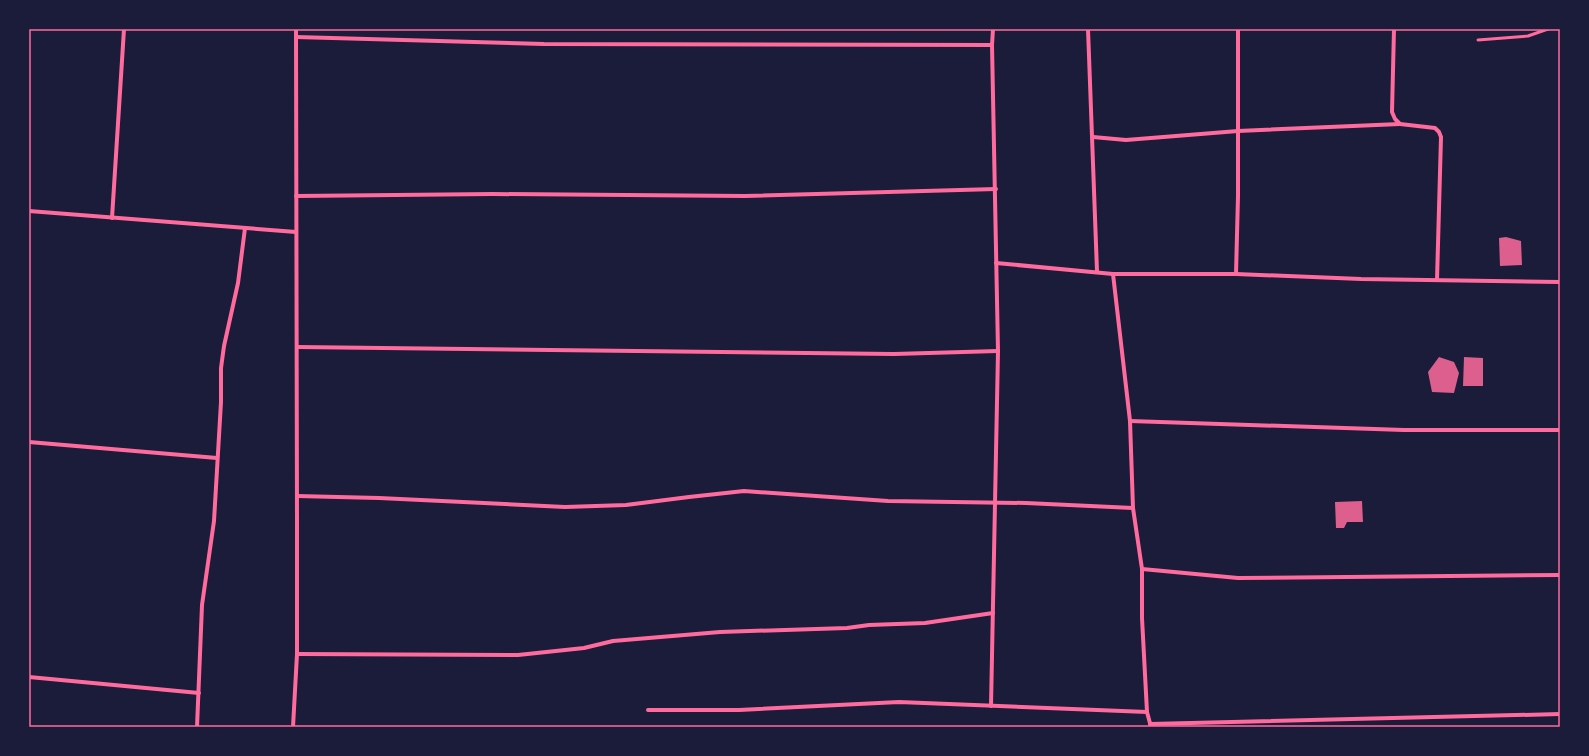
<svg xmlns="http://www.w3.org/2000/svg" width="1589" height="756" font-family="Manrope,sans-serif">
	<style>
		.building { fill: #dd5f8e }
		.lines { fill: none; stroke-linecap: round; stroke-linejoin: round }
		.service { stroke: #ff6b9d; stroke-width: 3 }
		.minor { stroke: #ff6b9d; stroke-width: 4 }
		.neatline { fill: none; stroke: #ff6b9d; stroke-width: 1.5 }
	</style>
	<rect width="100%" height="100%" fill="#1b1b3a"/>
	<g class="building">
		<path d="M1506 237 1521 241 1522 265 1500 266 1499 238Z"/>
		<path d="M1439 357 1454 362 1459 373 1454 393 1432 392 1428 372Z"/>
		<path d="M1464 357 1483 358V386H1463Z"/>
		<path d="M1362 501 1363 522H1347L1344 528H1336L1335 502Z"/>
	</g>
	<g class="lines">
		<path class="service" d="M1478 40 1528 36 1548 29"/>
		<g class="minor">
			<path d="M1088 29 1097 271"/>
			<path d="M1394 29 1392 112 1395 119 1400 124 1435 128 1439 132 1441 137 1437 280"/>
			<path d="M296 37 544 44 992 45"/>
			<path d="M1093 137 1126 140 1238 131 1400 124"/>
			<path d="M296 196 493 194 745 196 996 189"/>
			<path d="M29 211 296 232"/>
			<path d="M112 218 124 29"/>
			<path d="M996 263 1113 274"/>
			<path d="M1236 274 1238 196V29"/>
			<path d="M297 347 894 354 998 351"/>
			<path d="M1130 421 1404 430H1560"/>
			<path d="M29 442 217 458"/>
			<path d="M297 496 379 498 565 507 626 505 689 497 744 491 888 501 1026 503 1133 508"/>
			<path d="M1142 569 1238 578 1560 575"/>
			<path d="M297 654 518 655 584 648 613 641 720 632 847 628 869 625 925 623 993 613"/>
			<path d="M29 677 199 693"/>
			<path d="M991 706 998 351 992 45 993 29"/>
			<path d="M648 710H739L899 702 1147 712"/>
			<path d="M1150 724 1560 714"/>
			<path d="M197 727 202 605 214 521 221 402V368L224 346 238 283 245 228"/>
			<path d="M293 727 297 654V523L296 29"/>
			<path d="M1151 727 1147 712 1142 618V569L1133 508 1130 421 1113 274H1236L1361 279 1560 282"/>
		</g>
	</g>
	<rect width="1589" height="756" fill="none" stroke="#1b1b3a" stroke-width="60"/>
	<rect x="30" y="30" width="1529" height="696" class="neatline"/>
</svg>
